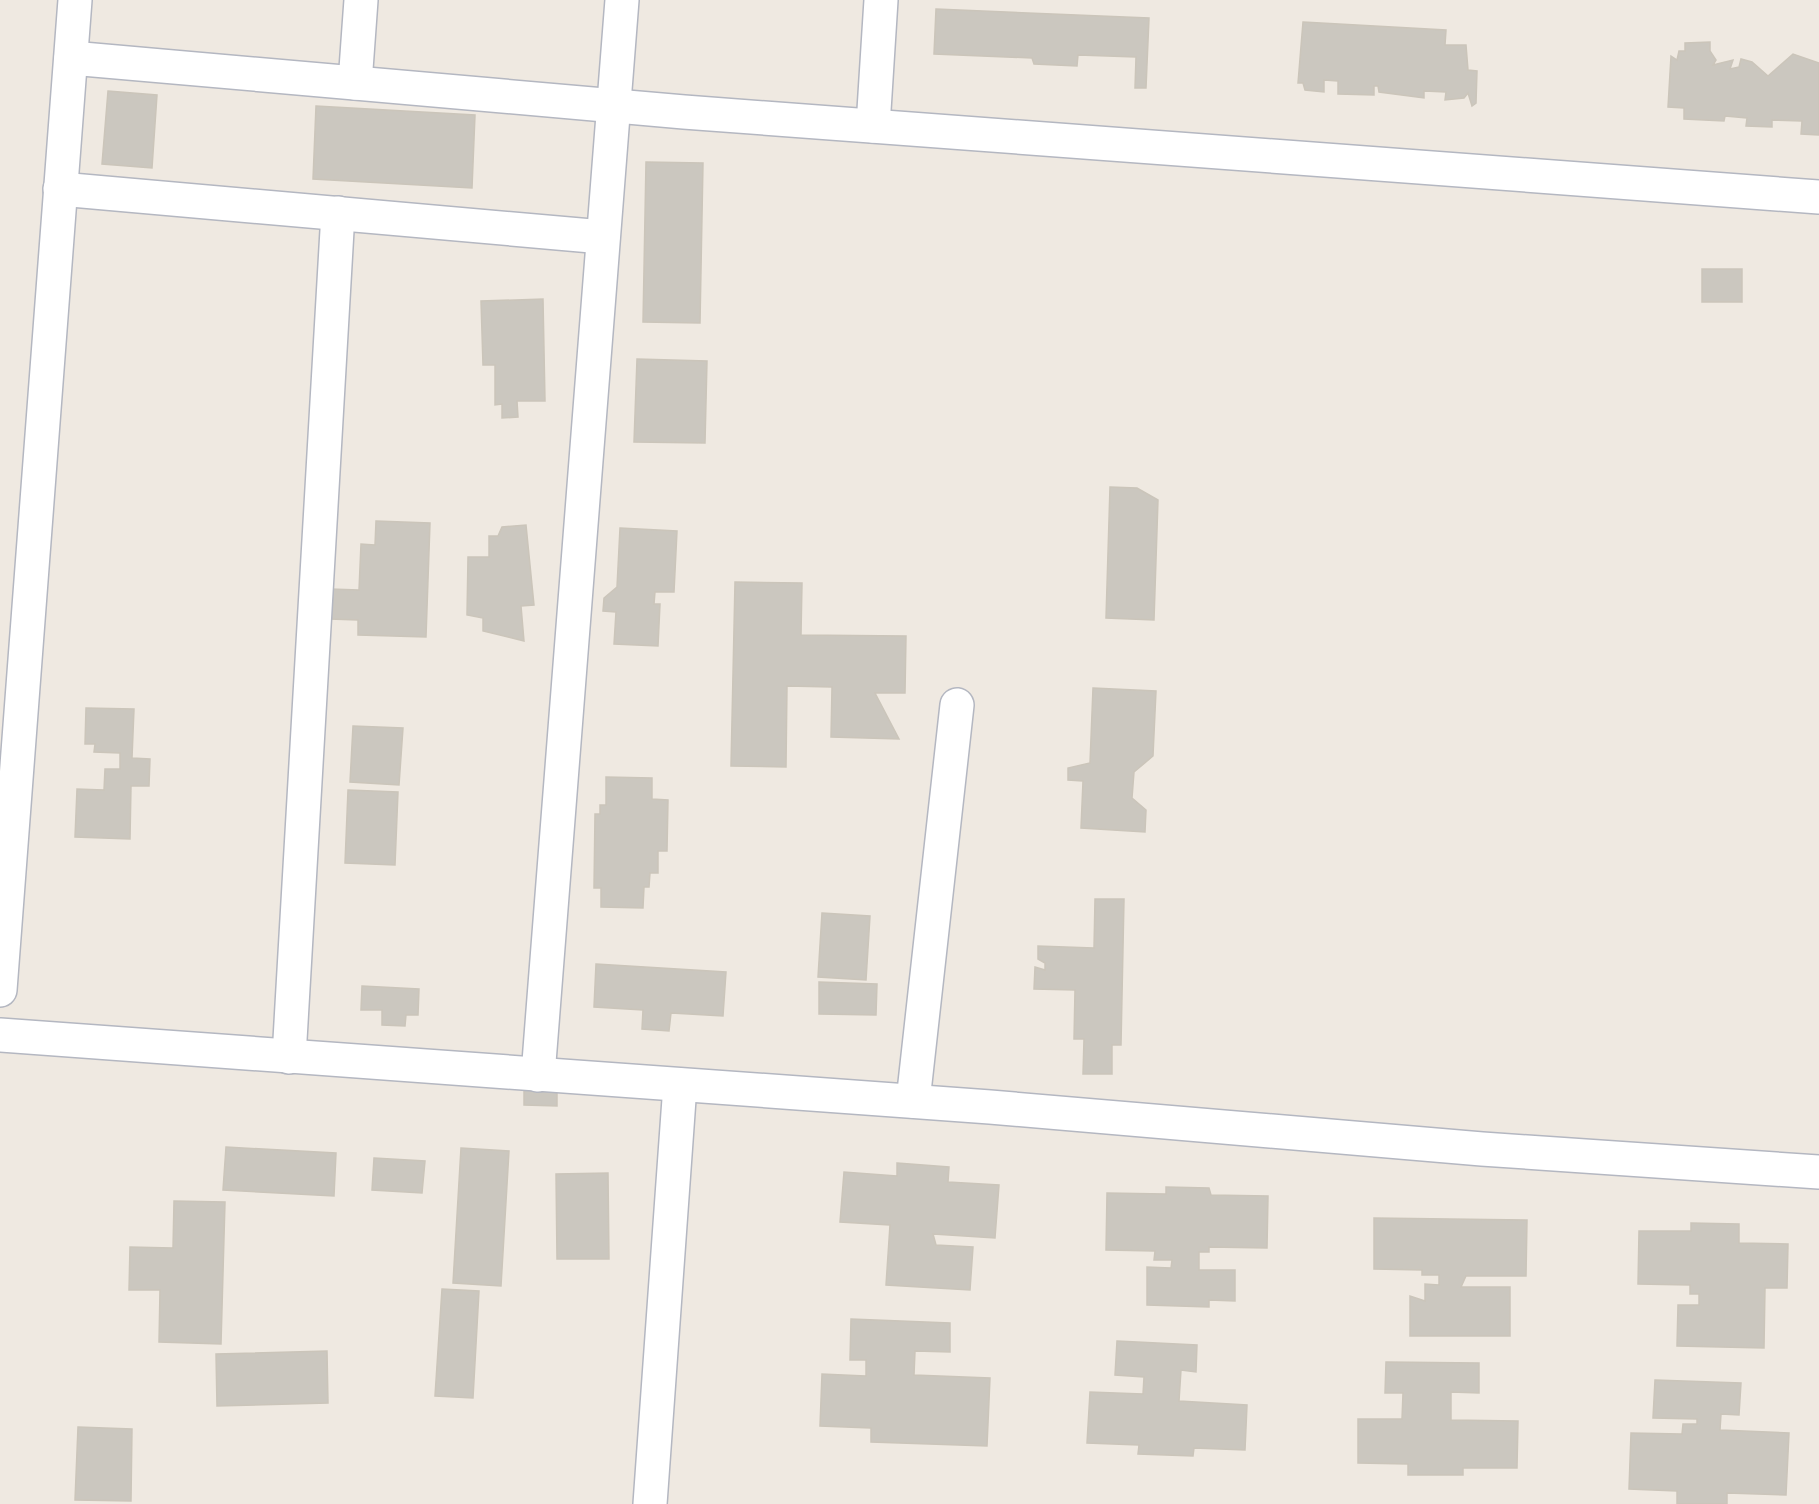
<svg xmlns="http://www.w3.org/2000/svg" width="1819" height="1504" font-family="Poppins,sans-serif">
	<style>
		.building { fill: #cbc7bf; stroke: #cbc5ba; stroke-width: 1.5 }
		.lines { fill: none; stroke-linecap: round; stroke-linejoin: round }
		.minor-casing { stroke: #b4b7c1; stroke-width: 36 }
		.minor { stroke: #fff; stroke-width: 33 }
	</style>
	<rect width="100%" height="100%" fill="#efe9e1"/>
	<g class="building">
		<path d="M936 9 1149 18 1146 88H1135L1136 57 1078 55 1077 66 1034 64 1032 58 934 54Z"/>
		<path d="M1303 22 1446 30 1445 45H1466L1468 70 1477 71 1476 103 1472 106 1468 93 1464 98 1445 100 1446 92 1424 91V98L1379 92 1378 86H1374V95L1338 94V81L1324 80V92L1305 90 1303 83H1298Z"/>
		<path d="M1710 42V51L1716 60 1713 65 1733 60 1730 69 1739 67 1741 59 1752 62 1768 76 1793 54 1819 63V135L1801 134 1802 121 1772 120V127L1746 126 1747 118 1725 116 1724 121 1684 119V108L1668 107 1671 56 1677 60 1679 51H1685V43Z"/>
		<path d="M108 91 157 95 152 168 102 164Z"/>
		<path d="M316 106 475 115 472 188 313 179Z"/>
		<path d="M646 162 703 163 700 323 643 322Z"/>
		<rect x="1702" y="269" width="40" height="33"/>
		<path d="M543 299 545 401H517L518 417 502 418V404L495 405V365H483L481 301Z"/>
		<path d="M637 359 707 361 705 443 634 442Z"/>
		<path d="M1110 487 1137 488 1158 500 1154 620 1106 618Z"/>
		<path d="M376 521 430 523 426 637 358 635V620L330 619 331 589 359 590 361 544 375 545Z"/>
		<path d="M526 525 534 605 521 606 524 641 483 631V618L467 615 468 557H489V536H498L502 527Z"/>
		<path d="M620 528 677 531 674 592H655L654 604H660L658 646 614 644 616 612 603 611 604 598 617 587Z"/>
		<path d="M735 582 802 583 801 635 906 636 905 693H875L899 739 831 737 832 687 787 686 786 767 731 766Z"/>
		<path d="M1093 688 1156 691 1153 756 1134 772 1132 798 1146 810 1145 832 1081 828 1083 781 1068 780V768L1090 763Z"/>
		<path d="M86 708 134 709 132 758 150 759 149 786H131L130 839 75 837 77 789 104 790 105 769H120V753L94 752 95 744H85Z"/>
		<path d="M353 726 403 728 399 785 350 782Z"/>
		<path d="M606 777 652 778V799L668 800 667 851H658V873H650L649 887H644L643 908 601 907V888H594L595 814H600V805H606Z"/>
		<path d="M348 790 398 792 395 865 345 863Z"/>
		<path d="M1095 899H1124L1121 1045H1112V1074H1083L1084 1039H1074L1075 990 1034 989 1035 967 1045 970V963L1038 959V946L1094 948Z"/>
		<path d="M822 913 870 916 866 980 818 977Z"/>
		<path d="M596 964 726 972 723 1016 671 1013 669 1031 642 1029 643 1010 594 1007Z"/>
		<path d="M819 982 877 984 876 1015 819 1014Z"/>
		<path d="M362 986 419 989 418 1015H406L405 1026 382 1025V1010H361Z"/>
		<path d="M524 1088H557V1106L524 1105Z"/>
		<path d="M226 1147 336 1153 334 1196 223 1190Z"/>
		<path d="M461 1148 509 1151 501 1286 453 1283Z"/>
		<path d="M374 1158 425 1161 422 1193 372 1190Z"/>
		<path d="M897 1163 949 1167 948 1182 999 1185 995 1238 933 1234 936 1245 973 1247 970 1290 886 1285 890 1225 840 1222 844 1172 897 1176Z"/>
		<path d="M608 1173 609 1259H557L556 1174Z"/>
		<path d="M1166 1187 1209 1188 1211 1195 1268 1196 1267 1248 1209 1247V1252H1199V1270H1235V1301L1209 1300V1307L1147 1305V1267L1171 1268 1172 1260H1154L1155 1251 1106 1250 1107 1193 1166 1194Z"/>
		<path d="M174 1201 225 1202 221 1344 159 1342 160 1290H129L130 1247 173 1248Z"/>
		<path d="M1374 1218 1527 1220 1526 1276H1466L1461 1287H1510V1336H1410V1296L1425 1301V1284L1439 1285V1275H1422V1270L1374 1269Z"/>
		<path d="M1691 1223 1739 1224V1243L1788 1244 1787 1288H1765L1764 1348 1677 1346 1678 1305H1699V1294H1690V1285L1638 1284 1639 1231H1691Z"/>
		<path d="M442 1289 479 1291 473 1398 435 1396Z"/>
		<path d="M851 1319 950 1323V1352L915 1351 914 1375 990 1378 987 1446 871 1442V1428L820 1426 822 1374 866 1376V1360H850Z"/>
		<path d="M1117 1341 1197 1345 1196 1372 1181 1370 1179 1401 1247 1405 1245 1450 1194 1448 1193 1456 1138 1454 1139 1445 1087 1443 1090 1392 1143 1394 1144 1377 1115 1375Z"/>
		<path d="M327 1351 328 1403 217 1406 216 1354Z"/>
		<path d="M1386 1362 1479 1363V1393L1451 1392V1420L1518 1421 1517 1468H1463V1475H1408V1464L1358 1463V1419H1402L1403 1393H1385Z"/>
		<path d="M1655 1380 1741 1383 1739 1415 1721 1414 1720 1430 1789 1433 1786 1495 1727 1493V1504H1677V1491L1629 1489 1631 1433 1682 1434 1683 1424H1697V1419L1653 1418Z"/>
		<path d="M78 1427 132 1429 131 1501 75 1500Z"/>
	</g>
	<g class="lines">
		<defs>
			<g id="minor">
				<path d="M71 58 684 112 1819 197"/>
				<path d="M355 83 361 0"/>
				<path d="M873 126 881 0"/>
				<path d="M60 189 603 237"/>
				<path d="M0 990 75 0"/>
				<path d="M0 1035 990 1107 1482 1149 1819 1172"/>
				<path d="M289 1057 338 213"/>
				<path d="M538 1075 622 0"/>
				<path d="M913 1101 957 705"/>
				<path d="M650 1504 680 1085"/>
			</g>
		</defs>
		<use href="#minor" class="minor-casing"/>
		<use href="#minor" class="minor"/>
	</g>
</svg>
